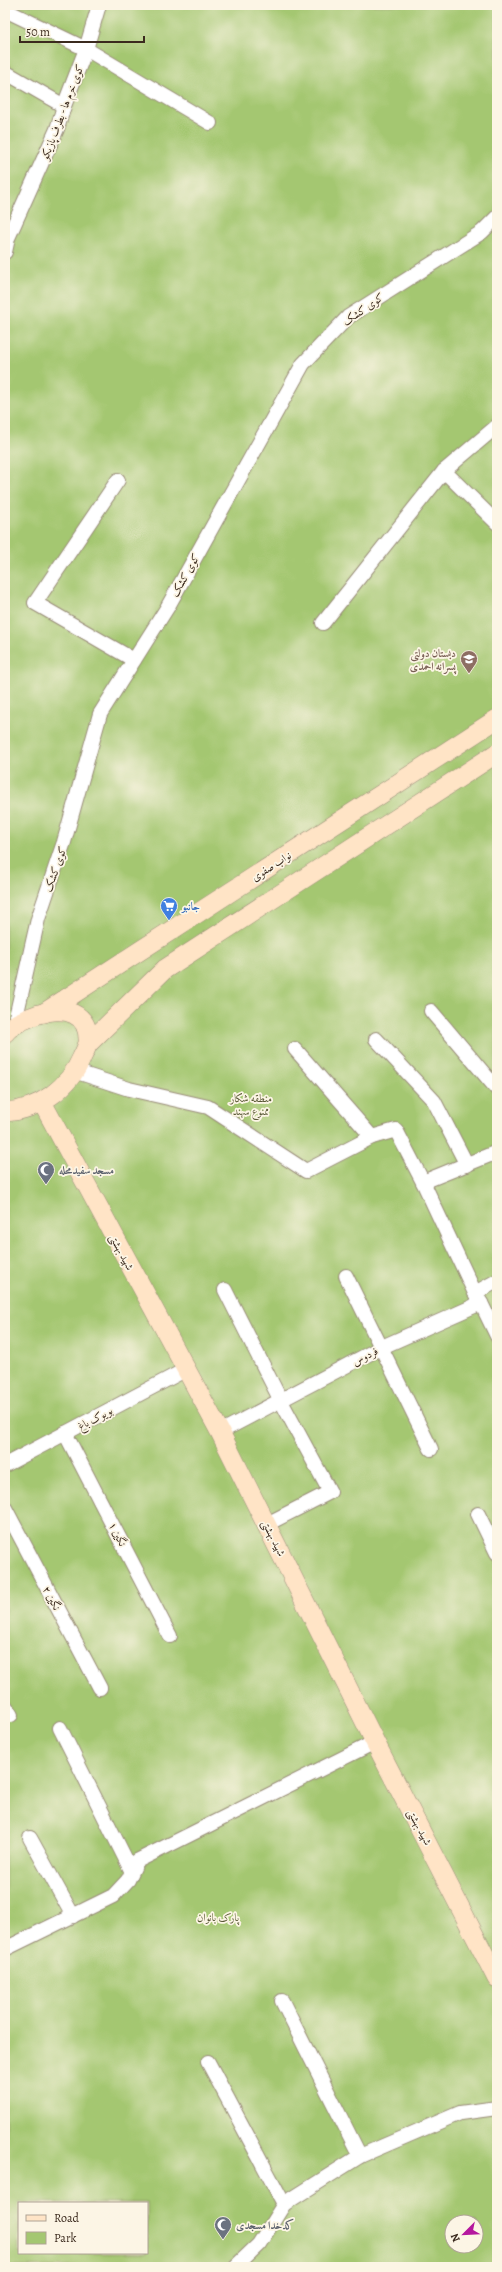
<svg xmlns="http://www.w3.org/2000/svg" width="502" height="2272" font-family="Alegreya,Amiri,serif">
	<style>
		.green { fill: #a4c771; stroke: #707848; fill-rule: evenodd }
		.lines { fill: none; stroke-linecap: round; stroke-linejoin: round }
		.street-casing { stroke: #978a76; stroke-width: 16 }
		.secondary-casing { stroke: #978a76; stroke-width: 20 }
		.street { stroke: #fff; stroke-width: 14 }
		.secondary { stroke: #ffe4c6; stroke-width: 19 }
		.labels { text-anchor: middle; stroke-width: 3.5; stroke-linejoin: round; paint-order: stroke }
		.street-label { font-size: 11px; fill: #3b2a1e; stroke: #fcf5e5 }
		.education-label { font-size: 11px; font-weight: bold; fill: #785e54; stroke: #fcf5e5; text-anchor: end }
		.shop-label { font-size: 11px; font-weight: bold; fill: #366cbe; stroke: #fcf5e5; text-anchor: start }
		.park-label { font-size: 11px; fill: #5a5937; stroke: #fcf5e5 }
		.worship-label { font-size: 11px; font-weight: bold; fill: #5b616d; stroke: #fcf5e5; text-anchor: start }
	</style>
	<rect width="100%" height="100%" fill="#fcf5e5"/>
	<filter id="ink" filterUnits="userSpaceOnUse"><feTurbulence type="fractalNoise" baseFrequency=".025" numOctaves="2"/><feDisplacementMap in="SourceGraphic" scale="8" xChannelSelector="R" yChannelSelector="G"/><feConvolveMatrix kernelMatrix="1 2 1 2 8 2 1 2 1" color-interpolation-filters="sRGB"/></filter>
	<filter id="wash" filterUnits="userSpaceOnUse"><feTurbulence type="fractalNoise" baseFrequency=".012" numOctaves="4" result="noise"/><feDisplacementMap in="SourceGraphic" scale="16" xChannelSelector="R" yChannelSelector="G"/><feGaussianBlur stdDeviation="0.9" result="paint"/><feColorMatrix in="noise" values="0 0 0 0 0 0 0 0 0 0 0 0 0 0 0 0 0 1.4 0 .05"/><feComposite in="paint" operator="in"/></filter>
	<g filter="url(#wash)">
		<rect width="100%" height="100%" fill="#f3e9ce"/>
		<path class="green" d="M5 5H497V2267H5ZM19 2203H147V2253H19ZM452 2222H476V2246H452Z"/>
	</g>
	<g filter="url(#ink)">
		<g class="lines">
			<defs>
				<g id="street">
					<path d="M5 10 86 49 210 123"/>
					<path d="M5 72 64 106"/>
					<path d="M5 252 8 238 57 129 64 106 86 49 99 5"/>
					<path d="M444 471 497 523"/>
					<path d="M118 480 35 603 134 660"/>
					<path d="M323 623 444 471 497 426"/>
					<path d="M431 1011 497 1089"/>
					<path d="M14 1026 38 919 64 842 100 714 167 608 303 364 348 317 482 232 497 217"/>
					<path d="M376 1039 434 1101 467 1165"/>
					<path d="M295 1049 372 1137"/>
					<path d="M74 1071 129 1089 208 1107 306 1171 372 1137 396 1130 423 1182"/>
					<path d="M346 1276 431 1449"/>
					<path d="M225 1290 281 1401 330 1492 267 1524"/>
					<path d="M475 1293 423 1182 497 1152"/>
					<path d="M481 1303 497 1336"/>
					<path d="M220 1432 382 1347 481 1303 475 1293 497 1281"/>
					<path d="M65 1433 170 1636"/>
					<path d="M5 1465 185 1370"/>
					<path d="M5 1508 100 1688"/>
					<path d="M478 1514 497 1553"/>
					<path d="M5 1705 11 1715"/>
					<path d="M60 1728 131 1870"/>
					<path d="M30 1838 73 1916"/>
					<path d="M5 1949 113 1896 128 1880 137 1861 375 1742"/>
					<path d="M282 2001 360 2156"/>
					<path d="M208 2062 284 2204"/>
					<path d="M235 2267 259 2244 284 2204 360 2156 460 2113 497 2108"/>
				</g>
				<g id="secondary">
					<path d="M44 1013 497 719"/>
					<path d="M5 1033C13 1023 28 1018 39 1014 64 1006 90 1012 88 1043 87 1047 84 1053 82 1057 69 1088 39 1110 5 1112"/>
					<path d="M88 1044 165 969 497 753"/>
					<path d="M42 1102 220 1432 375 1742 497 1979"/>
				</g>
			</defs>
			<use href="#street" class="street-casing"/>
			<use href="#secondary" class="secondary-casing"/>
			<use href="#street" class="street"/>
			<use href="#secondary" class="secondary"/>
		</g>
	</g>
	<defs>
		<symbol id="school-pin" viewBox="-11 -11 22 30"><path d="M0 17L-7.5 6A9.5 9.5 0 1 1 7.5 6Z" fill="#8d6e63" stroke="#fcf5e5"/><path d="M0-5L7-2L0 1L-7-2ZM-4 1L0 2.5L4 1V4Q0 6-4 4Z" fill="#fff"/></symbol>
		<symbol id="supermarket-pin" viewBox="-11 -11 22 30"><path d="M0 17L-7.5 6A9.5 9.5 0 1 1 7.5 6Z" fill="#3f7fe0" stroke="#fcf5e5"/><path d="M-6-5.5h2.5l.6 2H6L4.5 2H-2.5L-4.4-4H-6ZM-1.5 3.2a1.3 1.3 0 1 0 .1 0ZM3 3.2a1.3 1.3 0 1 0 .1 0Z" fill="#fff"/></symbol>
		<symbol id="mosque-pin" viewBox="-11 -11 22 30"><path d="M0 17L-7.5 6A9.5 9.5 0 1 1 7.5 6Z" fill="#6b7280" stroke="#fcf5e5"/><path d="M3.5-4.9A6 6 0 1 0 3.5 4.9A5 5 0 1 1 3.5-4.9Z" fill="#fff"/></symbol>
	</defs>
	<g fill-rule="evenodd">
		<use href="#school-pin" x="459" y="649" width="20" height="27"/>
		<use href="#supermarket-pin" x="159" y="896" width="20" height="27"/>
		<use href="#mosque-pin" x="36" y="1160" width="20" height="27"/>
		<use href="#mosque-pin" x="213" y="2215" width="20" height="27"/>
	</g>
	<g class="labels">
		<g class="street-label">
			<text transform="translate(62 112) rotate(-69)" y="4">کوی خرم ها - بطرف پازیکو</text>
			<text transform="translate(363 309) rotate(-35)" y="4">کوی کشک</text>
			<text transform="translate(185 575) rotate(-61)" y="4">کوی کشک</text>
			<text transform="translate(271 866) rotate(-33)" y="4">نواب صفوی</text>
			<text transform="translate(55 869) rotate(-71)" y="4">کوی کشک</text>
			<text transform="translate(122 1252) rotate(62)" y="4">شهید بهشتی</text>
			<text transform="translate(365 1356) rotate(-28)" y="4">فردوس</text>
			<text transform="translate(95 1418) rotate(-28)" y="4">بویوک باغ</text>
			<text transform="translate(118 1534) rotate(63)" y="4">نگین ۱</text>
			<text transform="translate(274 1538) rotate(63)" y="4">شهید بهشتی</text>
			<text transform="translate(52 1598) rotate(62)" y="4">نگین ۲</text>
			<text transform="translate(420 1827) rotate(62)" y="4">شهید بهشتی</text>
		</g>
		<g class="education-label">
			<text x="456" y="657">دبستان دولتی<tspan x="456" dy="13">پسرانه احمدی</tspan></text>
		</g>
		<g class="shop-label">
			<text x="182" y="910">جانبو</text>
		</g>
		<g class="park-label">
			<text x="251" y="1102">منطقه شکار<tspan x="251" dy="13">ممنوع سهند</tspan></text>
			<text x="218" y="1921">پارک بانوان</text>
		</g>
		<g class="worship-label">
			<text x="59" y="1174">مسجد سفیدمحله</text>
			<text x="236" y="2229">کدخدا مسجدی</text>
		</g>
	</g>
	<rect width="502" height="2272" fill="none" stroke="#fcf5e5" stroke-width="20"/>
	<rect x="18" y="2202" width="130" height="52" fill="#fcf5e5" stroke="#afa495"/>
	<rect x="26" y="2215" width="20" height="6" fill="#ffe4c6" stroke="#afa495"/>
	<text x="54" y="2222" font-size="12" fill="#3b2a1e">Road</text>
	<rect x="26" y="2232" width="20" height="12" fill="#a4c771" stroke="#afa495"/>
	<text x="54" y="2242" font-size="12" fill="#3b2a1e">Park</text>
	<g transform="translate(464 2234) rotate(246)"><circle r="19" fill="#fcf5e5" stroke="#afa495"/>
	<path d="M0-3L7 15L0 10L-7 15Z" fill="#b5179e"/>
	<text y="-6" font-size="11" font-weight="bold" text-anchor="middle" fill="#3b2a1e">N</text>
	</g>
	<path d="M20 36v6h124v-6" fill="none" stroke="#3b2a1e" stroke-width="2"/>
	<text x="26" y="36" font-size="12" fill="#3b2a1e" stroke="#fcf5e5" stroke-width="3" paint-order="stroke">50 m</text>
</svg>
